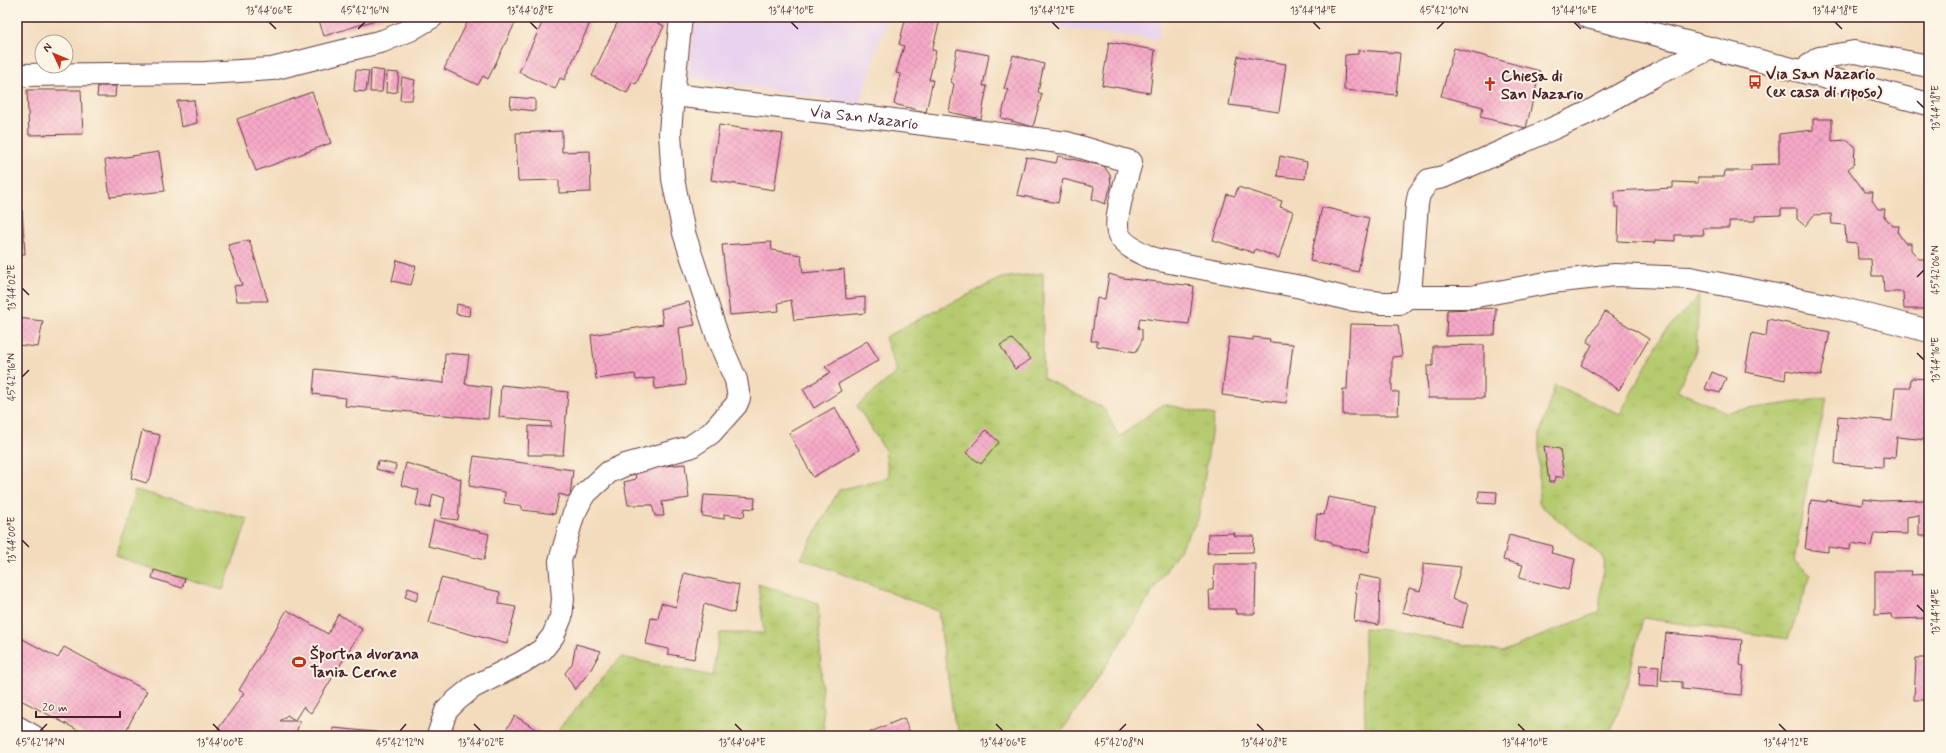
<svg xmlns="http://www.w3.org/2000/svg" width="1946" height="753" font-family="Mynerve,sans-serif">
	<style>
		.built { fill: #e8d2ef }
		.grass { fill: url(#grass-tufts); stroke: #80754d }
		.pitch { fill: #b6cb6f; stroke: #80754d }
		.building { fill: url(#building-cross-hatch) }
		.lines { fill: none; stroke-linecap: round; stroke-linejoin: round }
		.street-casing { stroke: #633b41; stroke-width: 24 }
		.secondary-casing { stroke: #633b41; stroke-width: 24 }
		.street { stroke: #fff; stroke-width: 22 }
		.secondary { stroke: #fff; stroke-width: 22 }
		.ticks { fill: none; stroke: #4a1f2b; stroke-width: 1.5 }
		.labels { text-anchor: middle; stroke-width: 4; stroke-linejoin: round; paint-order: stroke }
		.poi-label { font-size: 16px; font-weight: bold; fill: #4a1f2b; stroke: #fcf5e5; text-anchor: start }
		.street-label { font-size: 16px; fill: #4a1f2b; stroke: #fcf5e5 }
		.neatline { fill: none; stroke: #4a1f2b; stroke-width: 1.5 }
		.ticks-label { font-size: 10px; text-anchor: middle; fill: #4a1f2b }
	</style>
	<defs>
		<pattern id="grass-tufts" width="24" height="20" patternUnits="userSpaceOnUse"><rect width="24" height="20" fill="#b6cb6f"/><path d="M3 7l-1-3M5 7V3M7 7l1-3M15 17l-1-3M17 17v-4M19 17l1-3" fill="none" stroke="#9eae60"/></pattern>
		<pattern id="building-cross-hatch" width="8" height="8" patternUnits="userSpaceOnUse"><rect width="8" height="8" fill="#f6a9c7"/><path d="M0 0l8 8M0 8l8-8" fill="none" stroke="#d491ab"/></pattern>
	</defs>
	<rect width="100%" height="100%" fill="#fcf5e5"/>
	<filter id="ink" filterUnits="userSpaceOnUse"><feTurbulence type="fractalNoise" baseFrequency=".025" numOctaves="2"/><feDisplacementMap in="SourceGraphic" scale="8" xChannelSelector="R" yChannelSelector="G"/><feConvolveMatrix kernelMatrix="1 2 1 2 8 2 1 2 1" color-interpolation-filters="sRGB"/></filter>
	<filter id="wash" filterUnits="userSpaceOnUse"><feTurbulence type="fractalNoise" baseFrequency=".012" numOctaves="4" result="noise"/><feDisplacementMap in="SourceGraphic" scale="16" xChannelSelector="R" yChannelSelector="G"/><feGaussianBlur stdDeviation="0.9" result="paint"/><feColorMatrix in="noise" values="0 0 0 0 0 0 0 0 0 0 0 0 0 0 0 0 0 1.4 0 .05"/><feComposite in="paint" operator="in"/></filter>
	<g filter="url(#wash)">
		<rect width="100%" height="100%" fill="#f3dcbd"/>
		<g class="built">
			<path d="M696 17H888L860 104 688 77Z"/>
			<path d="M983 17H1160L1159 40Z"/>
		</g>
		<g class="grass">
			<path d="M1043 273V378L1104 408 1119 437 1163 404 1214 415 1198 520 1091 689 1058 736H960L954 719 938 611 801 558 839 490 889 477 885 450 857 406 897 372 885 337 1001 278Z"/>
			<path d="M1699 296 1696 351 1677 391 1726 412 1827 398 1809 474 1794 561 1811 575 1788 639 1643 618 1623 700 1608 736H1365L1364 628 1394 631 1502 652 1599 612 1604 558 1539 504V436L1555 385 1620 414 1663 334Z"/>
			<path d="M758 584 818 603 824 736H555L562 725 621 657 712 676 720 633H764Z"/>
		</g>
		<path class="pitch" d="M135 490 248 519 223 590 154 570 116 556Z"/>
		<g id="blocks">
			<g class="building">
				<path d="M318 17H385L324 36Z"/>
				<path d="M470 17H508L516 21 488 79 483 76 478 85 444 69Z"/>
				<path d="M545 17H578L590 23 564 80 560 78 555 89 519 72Z"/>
				<path d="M620 17H645L664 26 636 84 632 82 627 93 592 76Z"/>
				<path d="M906 17H930L940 20 932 50 936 51 929 80H933L926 112 894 104 901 74 896 73 904 46 899 44Z"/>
				<path d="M1109 42 1155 50 1150 93 1102 85Z"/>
				<path d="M1454 48 1540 71 1526 128 1480 117 1483 107 1441 96Z"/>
				<path d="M957 49 989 55 983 86H987L981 119 949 112 954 84 951 82Z"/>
				<path d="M1358 50 1400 53 1396 95 1344 90 1345 55 1358 54Z"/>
				<path d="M1013 55 1044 64 1038 92 1042 94 1033 127 1001 118 1008 90 1004 89Z"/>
				<path d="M1238 56 1286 64 1279 112 1229 105Z"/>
				<path d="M371 69 384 71 382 92H370Z"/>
				<path d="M356 70 369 71 366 92 354 91Z"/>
				<path d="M387 72 399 73 397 92 386 93Z"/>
				<path d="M402 77 415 80 412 100H400Z"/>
				<path d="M98 86H116L115 97H97Z"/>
				<path d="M27 90H81L83 134 29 135Z"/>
				<path d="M312 92 331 143 256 171 237 119Z"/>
				<path d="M511 97 535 99V111L510 108Z"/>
				<path d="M194 100 197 123 181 127 177 101Z"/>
				<path d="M1813 119H1832V141L1846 140 1855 146 1854 164 1848 169 1865 192H1873L1872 200 1878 209H1885L1884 216 1893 226H1899L1898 233 1905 243H1911V250L1919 259H1925V268H1929V309H1904L1903 292H1884L1883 276H1872L1871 259H1858L1857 243 1846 242 1845 225 1832 224 1831 214 1814 215 1805 226 1797 219V209H1781V215L1755 216V221H1729V228H1703L1704 235H1675V241L1655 240V243L1618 241 1619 207H1615V191L1673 188V182L1698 183V177H1724L1725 171H1751V165L1779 164V134L1813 130Z"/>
				<path d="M719 125 783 134 774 190 711 180Z"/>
				<path d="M562 131V152L590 151 591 192 559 193V180L518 181 516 133Z"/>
				<path d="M159 152 165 191 110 197 105 160Z"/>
				<path d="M1058 156 1104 166 1110 175 1111 186 1105 204 1092 199 1094 187 1063 179 1058 203 1017 195 1026 157 1056 163Z"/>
				<path d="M1280 156 1307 162 1305 179 1277 176Z"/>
				<path d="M1238 187 1282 201 1280 207 1293 211 1279 258 1255 249 1254 253 1213 240 1227 194 1235 196Z"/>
				<path d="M1322 207 1369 218 1358 272 1310 261Z"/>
				<path d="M17 210H22L25 254H17Z"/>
				<path d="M249 240 254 255 268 301H237L234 286 242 285 228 245Z"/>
				<path d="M771 242 772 250 801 255 803 273 844 269 846 299 865 297V313L794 320 791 300 778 303 779 311 730 315 722 245Z"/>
				<path d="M397 260 416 266 411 285 392 281Z"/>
				<path d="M1109 274 1123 278 1194 286 1189 324 1140 318 1138 328 1142 329V340L1136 352 1097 346V341H1091L1097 298 1105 299Z"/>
				<path d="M689 302 695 325 679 328 686 385 655 389 654 378 636 380 635 374 596 379 591 335 663 324 661 309Z"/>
				<path d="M457 304 470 307 469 316 456 314Z"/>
				<path d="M1496 308 1495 335 1446 336 1447 310Z"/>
				<path d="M1605 312 1649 339 1619 390 1581 365 1592 345 1587 342Z"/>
				<path d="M17 318 43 321 38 347 17 345Z"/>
				<path d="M1768 319 1830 332 1821 376 1786 370 1785 380 1745 372 1752 333 1766 336Z"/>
				<path d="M1350 324 1398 325 1402 356 1392 357V392H1399L1398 415H1343V389H1347Z"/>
				<path d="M1229 337 1253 340V337L1270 339 1269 342 1293 344 1286 403 1222 395Z"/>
				<path d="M1012 339 1031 359 1015 369 1000 345Z"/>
				<path d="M867 341 879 360 838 384 841 391 814 408 803 389 831 372 825 367Z"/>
				<path d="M1484 345V398H1428L1427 366H1433V346Z"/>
				<path d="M445 353 469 355 465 384 491 387 488 419 345 406 346 398 313 394 315 369 444 383Z"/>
				<path d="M1712 372 1726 378 1720 393 1705 389Z"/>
				<path d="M1911 378 1929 379 1928 440 1897 437 1895 458 1883 457V467L1835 464 1838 416 1892 421 1895 388H1910Z"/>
				<path d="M501 385 568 392 563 455H528L529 426 551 427V422L499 417Z"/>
				<path d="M835 407 859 450 813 477 789 433Z"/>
				<path d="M986 430 999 442 981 464 966 453Z"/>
				<path d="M142 431 160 435 151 476 146 483 131 478Z"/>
				<path d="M1544 446 1560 449 1564 477H1555L1554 482H1549Z"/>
				<path d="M474 456 573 470 570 497 559 494 555 514 522 510V506L504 503 505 492 469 486Z"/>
				<path d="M378 461 396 465 394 474 376 469Z"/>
				<path d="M406 463 461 479 458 520 441 518 445 498 433 494 430 508 416 505 419 490 401 485Z"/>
				<path d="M685 464 689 498 662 502 664 516H655L652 505H628L624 482 636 479 634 469Z"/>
				<path d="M1479 491 1497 492 1496 504 1478 503Z"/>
				<path d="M704 495 755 498 754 509 745 508 744 517 724 514V519L702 516Z"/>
				<path d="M1328 497 1376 506 1369 552 1332 545V542L1315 538 1317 514 1324 515Z"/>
				<path d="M1863 499 1879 501 1929 500V536H1919V515L1907 517V534L1874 533 1871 546 1851 543 1850 550 1828 547V552L1805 549 1811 500 1827 502V500L1862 505Z"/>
				<path d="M434 520 489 534 484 560 428 546Z"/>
				<path d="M1235 533 1234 536H1254L1253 552 1207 553 1208 534Z"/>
				<path d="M1509 535 1553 546 1551 553 1575 559 1568 590 1519 578 1523 565 1503 560Z"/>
				<path d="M1423 563 1461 567 1452 599 1468 604 1462 628 1402 612 1409 588 1420 591 1423 582Z"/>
				<path d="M1214 564H1256L1255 614H1236L1235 609H1210L1209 590H1213Z"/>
				<path d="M154 570 185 579 182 588 152 578Z"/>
				<path d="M1875 571H1912L1911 575 1929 574V618L1892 619 1891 614 1875 615Z"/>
				<path d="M684 573 739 585 734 613 704 604 694 659 668 654V649L646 644 651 618 658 619 661 603 676 607Z"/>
				<path d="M1358 575 1380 579 1379 625 1354 621 1357 593 1355 592Z"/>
				<path d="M441 578 500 592 499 604 516 607 507 644 429 623Z"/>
				<path d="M408 588 419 592 416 601 405 597Z"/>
				<path d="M287 610 328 634 338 614 362 629 311 713 303 707 295 720 287 715 280 721H300L295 736H213L244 693 239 690Z"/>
				<path d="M1666 633 1742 640 1740 665 1744 666 1741 695 1682 689V682L1661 680Z"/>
				<path d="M17 636 58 658 64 647 147 691 123 736H89L17 698Z"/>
				<path d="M576 644 601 651 590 671 575 690 565 673 572 664Z"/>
				<path d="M1916 658H1929V700H1914Z"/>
				<path d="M1640 665 1659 666 1658 687 1639 686Z"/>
				<path d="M515 716 542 733 540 736H502Z"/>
				<path d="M904 718 911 736H861Z"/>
				<path d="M333 728 376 732 375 736H332Z"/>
			</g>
		</g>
	</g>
	<g filter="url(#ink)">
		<use href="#blocks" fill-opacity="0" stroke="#633b41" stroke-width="1"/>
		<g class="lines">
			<defs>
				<g id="street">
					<path id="s1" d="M681 17 673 95 878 118 1067 143 1131 162C1127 178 1112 221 1119 235 1125 247 1143 254 1154 259L1301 287 1348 299 1381 303H1400L1408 297H1471L1552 282 1615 275 1690 278 1832 306 1929 331"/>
					<path d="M1588 17 1929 104"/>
					<path d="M1802 71 1819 58 1854 52 1929 66"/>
					<path d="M17 75 205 73 272 69 383 41 410 30 432 17"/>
					<path d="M1408 297 1411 282 1417 204 1419 194 1429 180 1443 177 1478 162 1585 114 1659 73 1711 48"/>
					<path d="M438 736 446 711 457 700 473 687 521 663 542 650 553 636 561 617 563 599 560 561 573 516 583 496 609 472 625 465 690 447 711 433 736 405 739 398 736 380 719 341 684 233 673 179 670 133 673 95"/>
				</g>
				<path id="secondary" d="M17 727 33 736"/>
			</defs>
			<use href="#street" class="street-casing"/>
			<use href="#secondary" class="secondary-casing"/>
			<use href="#street" class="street"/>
			<use href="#secondary" class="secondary"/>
		</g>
	</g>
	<path class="ticks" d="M269 22 276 29M530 22 537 29M791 22 798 29M1052 22 1059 29M1313 22 1320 29M1574 22 1581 29M1835 22 1842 29M358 29 365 22M1437 29 1444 22M1917 101 1924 108M1917 277 1924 270M22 288 29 295M1917 353 1924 360M22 377 29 370M22 540 29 547M1917 605 1924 612M213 724 220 731M474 724 481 731M735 724 742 731M996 724 1003 731M1257 724 1264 731M1518 724 1525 731M1779 724 1786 731M40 731 47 724M400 731 406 724M1119 731 1126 724"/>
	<defs>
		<symbol id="bus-bare" viewBox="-9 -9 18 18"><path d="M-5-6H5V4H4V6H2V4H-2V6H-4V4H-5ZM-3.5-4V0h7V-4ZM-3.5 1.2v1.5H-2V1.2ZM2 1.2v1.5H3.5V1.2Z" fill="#c8321e" stroke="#fcf5e5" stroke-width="2.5" paint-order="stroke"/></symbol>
		<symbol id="church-bare" viewBox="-9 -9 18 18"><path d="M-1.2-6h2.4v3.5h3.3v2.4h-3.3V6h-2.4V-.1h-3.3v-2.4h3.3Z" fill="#c8321e" stroke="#fcf5e5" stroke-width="2.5" paint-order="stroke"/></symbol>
		<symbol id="stadium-bare" viewBox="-9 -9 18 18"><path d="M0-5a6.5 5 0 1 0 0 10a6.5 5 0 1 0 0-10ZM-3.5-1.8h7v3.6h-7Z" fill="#c8321e" stroke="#fcf5e5" stroke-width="2.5" paint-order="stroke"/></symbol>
	</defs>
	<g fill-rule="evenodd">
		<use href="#bus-bare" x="1745" y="72" width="20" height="20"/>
		<use href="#church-bare" x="1480" y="74" width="20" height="20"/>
		<use href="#stadium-bare" x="289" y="652" width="20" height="20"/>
	</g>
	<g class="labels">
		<g class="poi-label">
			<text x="1766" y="79">Via San Nazario<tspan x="1766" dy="18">(ex casa di riposo)</tspan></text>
			<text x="1501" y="81">Chiesa di<tspan x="1501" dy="18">San Nazario</tspan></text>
			<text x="310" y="659">Športna dvorana<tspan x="310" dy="18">Tania Cerne</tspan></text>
		</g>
		<g class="street-label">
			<text dy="6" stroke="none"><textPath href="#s1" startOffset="271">Via San Nazario</textPath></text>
		</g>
	</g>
	<rect width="1946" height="753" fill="none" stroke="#fcf5e5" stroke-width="44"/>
	<g transform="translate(54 54) rotate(314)"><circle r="19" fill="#fcf5e5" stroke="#b59f9b"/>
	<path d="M0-3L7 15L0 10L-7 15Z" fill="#c8321e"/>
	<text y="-6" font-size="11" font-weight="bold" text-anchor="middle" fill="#4a1f2b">N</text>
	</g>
	<path d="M36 711v6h84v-6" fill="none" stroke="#4a1f2b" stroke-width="2"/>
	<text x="42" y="711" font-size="12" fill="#4a1f2b" stroke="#fcf5e5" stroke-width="3" paint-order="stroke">20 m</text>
	<rect x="22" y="22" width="1902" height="709" class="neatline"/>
	<g class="ticks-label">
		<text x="269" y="14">13°44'06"E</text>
		<text x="365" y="14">45°42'16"N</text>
		<text x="530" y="14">13°44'08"E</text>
		<text x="791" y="14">13°44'10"E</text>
		<text x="1052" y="14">13°44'12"E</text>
		<text x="1313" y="14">13°44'14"E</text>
		<text x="1444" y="14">45°42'10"N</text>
		<text x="1574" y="14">13°44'16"E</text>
		<text x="1835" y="14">13°44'18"E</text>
		<text transform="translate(1935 108) rotate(-90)" y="4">13°44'18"E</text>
		<text transform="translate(1935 270) rotate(-90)" y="4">45°42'06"N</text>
		<text transform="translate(11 288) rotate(-90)" y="4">13°44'02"E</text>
		<text transform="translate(1935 360) rotate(-90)" y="4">13°44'16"E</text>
		<text transform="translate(11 377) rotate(-90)" y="4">45°42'16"N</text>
		<text transform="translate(11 540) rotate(-90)" y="4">13°44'00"E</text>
		<text transform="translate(1935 612) rotate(-90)" y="4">13°44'14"E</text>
		<text x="40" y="746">45°42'14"N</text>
		<text x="220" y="746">13°44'00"E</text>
		<text x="400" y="746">45°42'12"N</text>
		<text x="481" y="746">13°44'02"E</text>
		<text x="742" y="746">13°44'04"E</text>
		<text x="1003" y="746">13°44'06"E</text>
		<text x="1119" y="746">45°42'08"N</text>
		<text x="1264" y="746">13°44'08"E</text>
		<text x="1525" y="746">13°44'10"E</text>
		<text x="1786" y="746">13°44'12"E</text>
	</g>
</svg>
